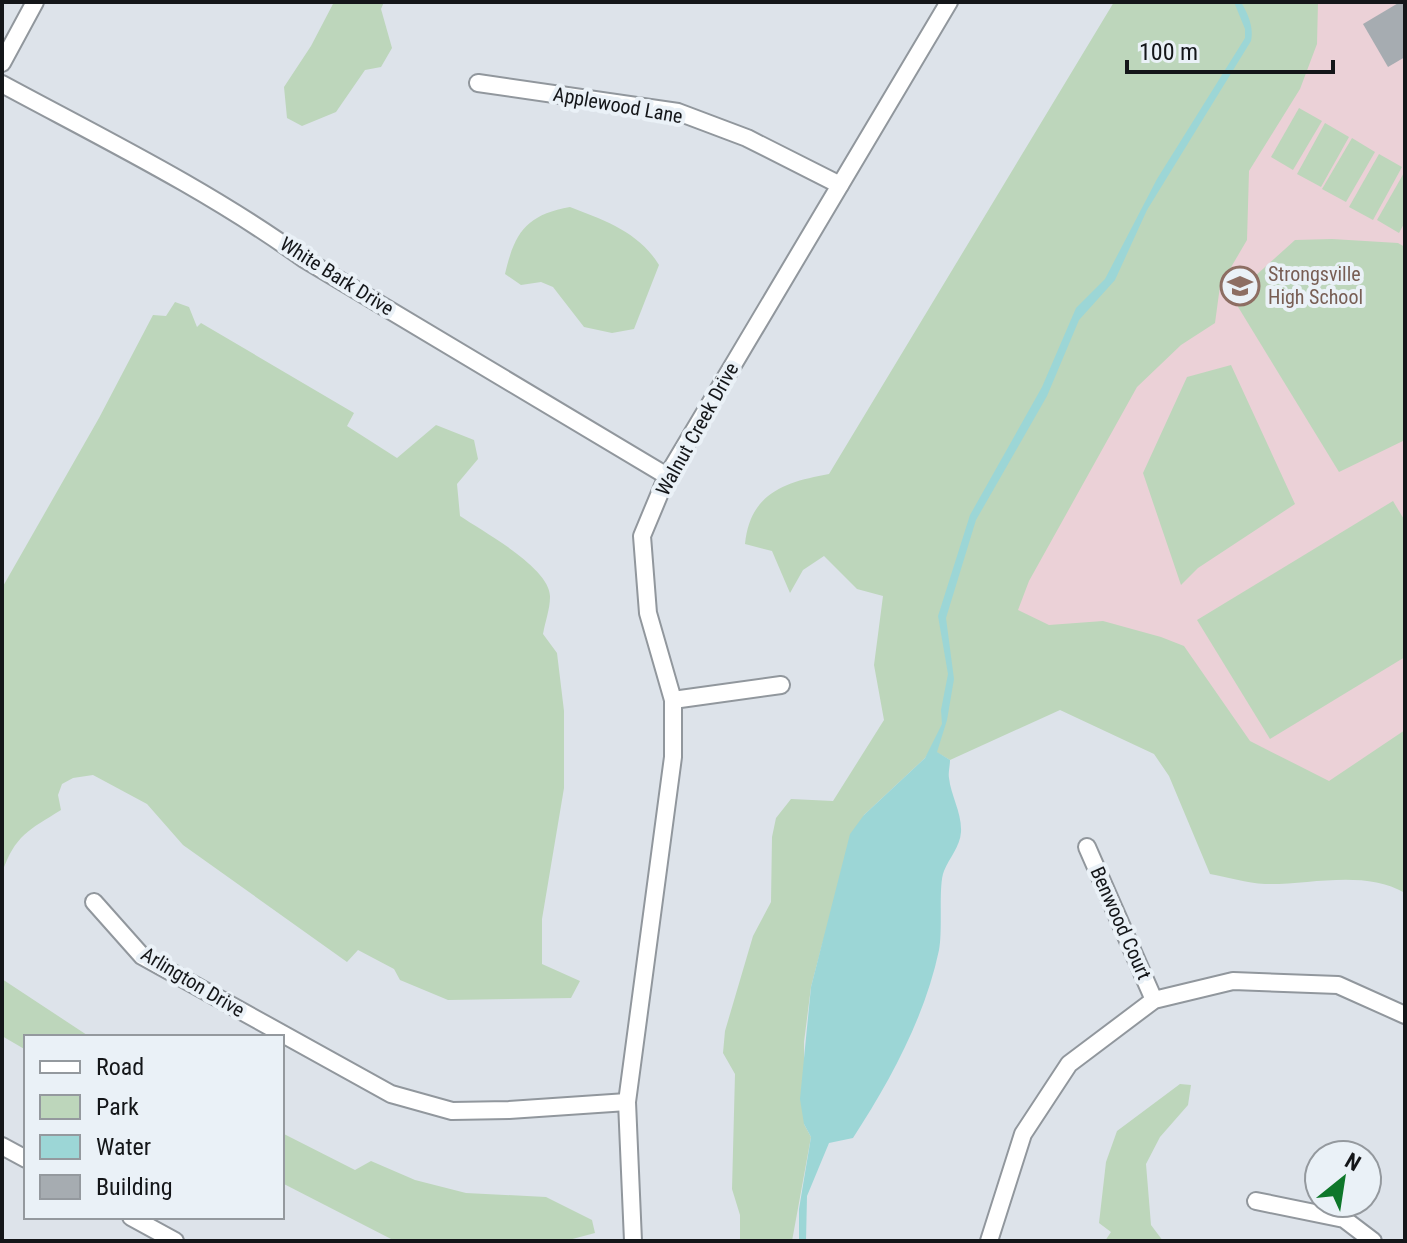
<svg xmlns="http://www.w3.org/2000/svg" width="1407" height="1243" font-family="'Roboto Condensed',sans-serif">
	<style>
		.education { fill: #ebd1d7 }
		.green { fill: #bdd6bb }
		.water { fill: #9cd6d6 }
		.building { fill: #a6acb1 }
		.lines { fill: none; stroke-linecap: round; stroke-linejoin: round }
		.minor-casing { stroke: #91979d; stroke-width: 20 }
		.minor { stroke: #fff; stroke-width: 16 }
		.labels { text-anchor: middle; stroke-width: 8; stroke-linejoin: round; paint-order: stroke }
		.street-label { font-size: 20px; fill: #141619; stroke: #eaf1f7 }
		.education-label { font-size: 20px; fill: #785e54; stroke: #eaf1f7; text-anchor: start }
	</style>
	<rect width="100%" height="100%" fill="#dde3ea"/>
	<path class="education" d="M1248 2H1405V842L907 562Z"/>
	<g class="green">
		<path d="M334 2H384L381 9 392 48 381 67 365 70 336 112 302 126 287 118 284 87 311 46Z"/>
		<path d="M1114 2H1318L1317 44 1300 89 1249 171 1247 240 1220 286 1215 323 1181 345 1137 387 1029 581 1018 610 1049 625 1103 621 1161 637 1184 646 1250 741 1329 781 1405 730V893C1364 869 1309 885 1265 884 1247 883 1227 877 1210 874L1169 776 1154 754 1060 710 950 760 931 749 925 758 864 815 822 945 811 987 804 1042V1124L811 1137 792 1241H740V1215L732 1189 735 1074 723 1053 725 1031 753 936 771 902 772 837 776 818 791 799 833 801 884 720 874 665 883 596 857 589 824 556 803 570 790 593 772 551 745 544C750 493 785 482 829 474Z"/>
		<path d="M1299 108 1322 121 1293 170 1271 157Z"/>
		<path d="M1325 123 1349 137 1321 187 1297 174Z"/>
		<path d="M1352 138 1375 152 1346 202 1322 189Z"/>
		<path d="M1379 154 1402 167 1373 220 1349 207Z"/>
		<path d="M1405 171V222L1399 233 1377 220Z"/>
		<path d="M570 207C604 220 639 232 659 265L634 329 612 333 584 327 553 287 541 282 521 285 505 274C515 231 527 215 570 207Z"/>
		<path d="M1332 239 1398 243 1405 247V440L1339 472 1232 297 1295 240Z"/>
		<path d="M175 302 189 307 197 327 201 323 354 413 347 426 397 458 436 425 474 440 478 459 457 484 460 516C482 531 551 568 550 597 550 609 545 622 543 634L557 653 564 711V788L542 919V964L580 981 571 998 448 1000 400 980 394 969 358 950 347 962 183 845 147 804 93 775 73 778 62 784 58 795 61 810C29 830 15 835 2 873V588L99 418 153 315 166 316Z"/>
		<path d="M1231 365 1295 504 1198 568 1181 585 1143 473 1187 377Z"/>
		<path d="M1393 501 1405 521V657L1270 739 1197 620Z"/>
		<path d="M2 979 90 1037H26V1050L2 1036Z"/>
		<path d="M1180 1084 1191 1085 1188 1105 1160 1137 1146 1164 1151 1225 1163 1241H1105L1111 1232 1099 1223 1106 1162 1117 1131Z"/>
		<path d="M282 1133 355 1170 371 1161 415 1180 466 1193 546 1197 592 1220 595 1233 565 1241H395L282 1183Z"/>
	</g>
	<path class="water" d="M1234 2H1241C1248 14 1254 27 1251 41L1147 210 1115 280 1079 320 1047 396 976 520 946 618 954 679 947 720 937 752 950 760C950 766 948 773 949 778 951 796 962 813 961 832 960 847 949 858 944 871 938 885 943 930 939 950 925 1017 890 1081 853 1138L829 1143 807 1196 806 1241H799V1209L811 1137 804 1124 800 1099 811 987 850 834 864 815 925 758 942 724 941 710 948 674 938 616 970 515 1042 387 1076 308 1105 279 1157 179 1245 38V29Z"/>
	<path class="building" d="M1400 2H1405V57L1388 67 1363 24Z"/>
	<g class="lines">
		<defs>
			<g id="minor">
				<path d="M2 63 35 2"/>
				<path d="M478 83 678 112 747 138 840 185"/>
				<path d="M2 84C104 139 210 191 304 259L667 476"/>
				<path d="M673 700 781 685"/>
				<path d="M1087 847 1154 1000"/>
				<path d="M94 902 142 956 391 1094 452 1111 509 1110 627 1102"/>
				<path d="M2 1146 26 1159"/>
				<path d="M1256 1201 1344 1219 1373 1241"/>
				<path d="M131 1217 175 1241"/>
				<path d="M633 1241 627 1102 673 757V700L648 613 642 536 667 476 949 2"/>
				<path d="M989 1241 1023 1134 1069 1064 1154 1000 1233 981 1338 985 1405 1015"/>
			</g>
		</defs>
		<use href="#minor" class="minor-casing"/>
		<use href="#minor" class="minor"/>
	</g>
	<defs>
		<symbol id="school-ring" viewBox="-11 -11 22 22"><circle r="9.5" fill="#eaf1f7" stroke="#8d6e63" stroke-width="1.5"/><path d="M0-5L7-2L0 1L-7-2ZM-4 1L0 2.5L4 1V4Q0 6-4 4Z" fill="#8d6e63"/></symbol>
	</defs>
	<g fill-rule="evenodd">
		<use href="#school-ring" x="1218" y="264" width="44" height="44"/>
	</g>
	<g class="labels">
		<g class="street-label">
			<text transform="translate(618 105) rotate(10)" y="7">Applewood Lane</text>
			<text transform="translate(337 276) rotate(32)" y="7">White Bark Drive</text>
			<text transform="translate(697 429) rotate(-61)" y="7">Walnut Creek Drive</text>
			<text transform="translate(1121 923) rotate(66)" y="7">Benwood Court</text>
			<text transform="translate(193 982) rotate(31)" y="7">Arlington Drive</text>
		</g>
		<g class="education-label">
			<text x="1268" y="281">Strongsville<tspan x="1268" dy="23">High School</tspan></text>
		</g>
	</g>
	<rect width="1407" height="1243" fill="none" stroke="#141619" stroke-width="8"/>
	<rect x="24" y="1035" width="260" height="184" fill="#eaf1f7" stroke="#94999e" stroke-width="2"/>
	<rect x="40" y="1061" width="40" height="12" fill="#ffffff" stroke="#94999e" stroke-width="2"/>
	<text x="96" y="1075" font-size="24" fill="#141619">Road</text>
	<rect x="40" y="1095" width="40" height="24" fill="#bdd6bb" stroke="#94999e" stroke-width="2"/>
	<text x="96" y="1115" font-size="24" fill="#141619">Park</text>
	<rect x="40" y="1135" width="40" height="24" fill="#9cd6d6" stroke="#94999e" stroke-width="2"/>
	<text x="96" y="1155" font-size="24" fill="#141619">Water</text>
	<rect x="40" y="1175" width="40" height="24" fill="#a6acb1" stroke="#94999e" stroke-width="2"/>
	<text x="96" y="1195" font-size="24" fill="#141619">Building</text>
	<g transform="translate(1343 1179) rotate(30)"><circle r="38" fill="#eaf1f7" stroke="#94999e" stroke-width="2"/>
	<path d="M0-6L14 30L0 20L-14 30Z" fill="#0e772a"/>
	<text y="-12" font-size="22" font-weight="bold" text-anchor="middle" fill="#141619">N</text>
	</g>
	<path d="M1127 60v12h206v-12" fill="none" stroke="#141619" stroke-width="4"/>
	<text x="1139" y="60" font-size="24" fill="#141619" stroke="#eaf1f7" stroke-width="6" paint-order="stroke">100 m</text>
</svg>
